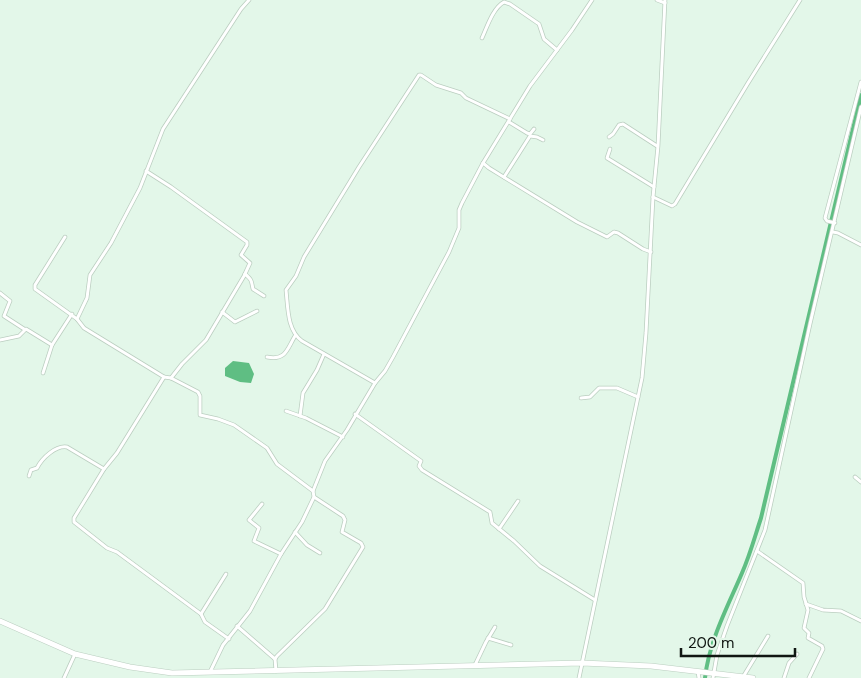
<svg xmlns="http://www.w3.org/2000/svg" width="861" height="678" font-family="'DM Sans',sans-serif">
	<style>
		.water { fill: #5fbe83 }
		.lines { fill: none; stroke-linecap: round; stroke-linejoin: round }
		.canal { stroke: #5fbe83; stroke-width: 4 }
		.street-casing { stroke: #bbcec0; stroke-width: 4.5 }
		.secondary-casing { stroke: #bbcec0; stroke-width: 6 }
		.street { stroke: #fff; stroke-width: 3 }
		.secondary { stroke: #fff; stroke-width: 5 }
	</style>
	<rect width="100%" height="100%" fill="#e3f7e9"/>
	<path class="water" d="M233 361 249 363 254 374 251 383 240 382 225 376V368Z"/>
	<g class="lines">
		<path class="canal" d="M705 678C709 641 728 606 742 573 750 555 755 536 761 518L861 95"/>
		<defs>
			<g id="street">
				<path d="M592 0 572 30 530 86 483 163 489 168 577 222 607 237 614 232 618 233 643 249 651 252"/>
				<path d="M657 0 665 3"/>
				<path d="M482 38C487 27 493 8 504 2L510 4 539 24 544 39 557 50"/>
				<path d="M509 122 527 133 530 134 534 129"/>
				<path d="M609 137 613 134 619 125 623 124 657 146"/>
				<path d="M610 149 607 158 654 187"/>
				<path d="M146 171 171 187 247 242V245L241 255 250 263 244 276 206 340 182 364 171 378"/>
				<path d="M504 177 530 136 537 137 543 140"/>
				<path d="M653 197 672 206 675 204 748 83 800 0"/>
				<path d="M835 223 827 221 825 218 861 82"/>
				<path d="M833 232 838 233 861 245"/>
				<path d="M65 237 35 285V289L77 319"/>
				<path d="M245 274C253 281 251 281 253 289L264 296"/>
				<path d="M0 293 10 301 4 316 24 329"/>
				<path d="M222 312 235 322 257 311"/>
				<path d="M0 340 19 336 26 329 52 345"/>
				<path d="M267 357C286 361 287 349 295 336"/>
				<path d="M43 373 52 345 72 314"/>
				<path d="M164 377 171 378 198 392 200 396V415L218 419 234 425 267 448 277 464 313 491"/>
				<path d="M375 383 302 341C287 330 288 308 286 290L296 276 304 257 359 167 419 75H421L436 85 461 93 466 98 510 119"/>
				<path d="M581 398 590 397 599 388H617L638 397"/>
				<path d="M286 411 306 418 343 437"/>
				<path d="M355 414 421 461 419 466 422 470 490 512 492 523 514 541 540 566 595 600"/>
				<path d="M300 416 303 393 317 370 324 354"/>
				<path d="M29 476 31 470 37 468C42 458 56 445 67 447L104 469"/>
				<path d="M855 477 861 482"/>
				<path d="M262 504 249 520 259 528 254 541 281 554"/>
				<path d="M499 529 518 501"/>
				<path d="M295 532 307 545 320 553"/>
				<path d="M757 551 803 583 804 597 808 610 804 628 809 633 808 638 822 646 823 649 809 678"/>
				<path d="M806 604 823 610 841 611 861 621"/>
				<path d="M201 614 226 574"/>
				<path d="M237 626 275 659"/>
				<path d="M488 638 511 645"/>
				<path d="M229 639 205 622 201 614 117 552 107 548 74 522V518L104 469 117 453 164 377 84 328 77 319 87 298 90 275 111 243 140 188 163 129 241 9 249 0"/>
				<path d="M475 665 486 642 495 627"/>
				<path d="M276 671 275 659 277 656 325 609 363 547 361 543 342 532 345 520 343 516 314 497"/>
				<path d="M210 672 223 645 250 611 281 554 302 522 314 497 313 491 325 461 347 430 375 383 385 371 393 357 449 252 459 228V210L462 203 483 163"/>
				<path d="M698 672 699 678"/>
				<path d="M743 677 768 636"/>
				<path d="M64 678 75 654"/>
				<path d="M579 678 642 378 646 333 653 197 658 146 665 0"/>
				<path d="M713 678 717 655 727 626 765 530 810 324 861 107"/>
				<path d="M784 678 789 663 797 654"/>
			</g>
			<path id="secondary" d="M0 621 75 654 130 667 172 673 582 663 651 666 753 678"/>
		</defs>
		<use href="#street" class="street-casing"/>
		<use href="#secondary" class="secondary-casing"/>
		<use href="#street" class="street"/>
		<use href="#secondary" class="secondary"/>
	</g>
	<path d="M681 648v8h114v-8" fill="none" stroke="#101612" stroke-width="2.5"/>
	<text x="688" y="648" font-size="15" fill="#101612" stroke="#e3f7e9" stroke-width="4" paint-order="stroke">200 m</text>
</svg>
